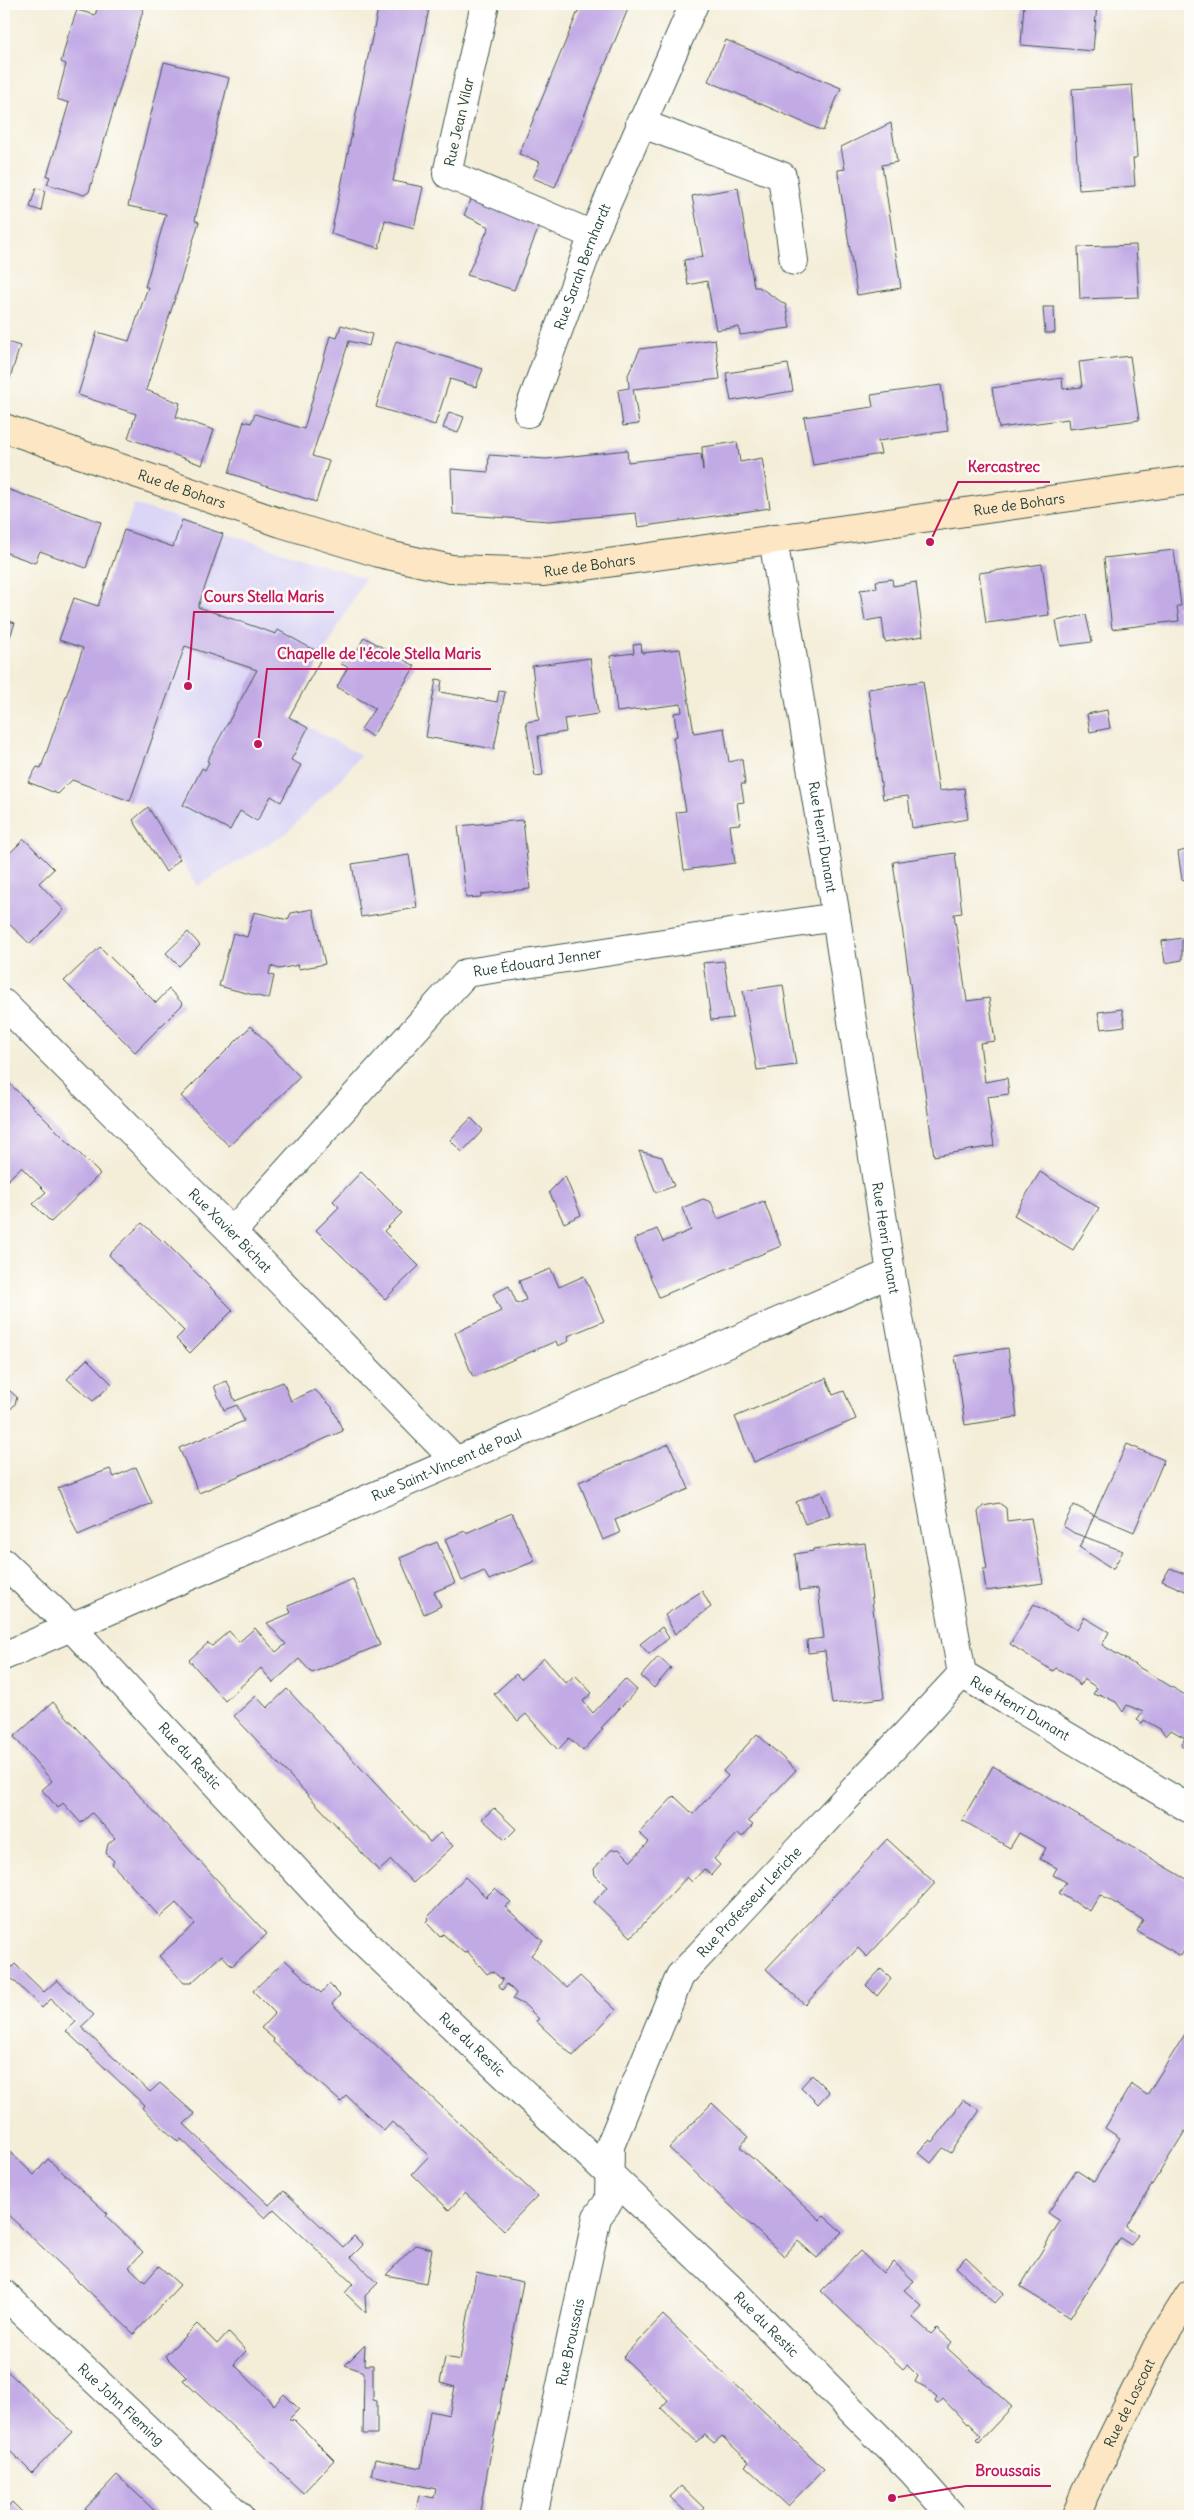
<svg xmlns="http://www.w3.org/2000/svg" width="1194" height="2520" font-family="Delius,sans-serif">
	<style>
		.built { fill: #dcd6f6 }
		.building { fill: #c2aae5 }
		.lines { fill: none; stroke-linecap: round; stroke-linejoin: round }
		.minor-casing { stroke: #3f584d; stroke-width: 30 }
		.secondary-casing { stroke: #3f584d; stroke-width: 30 }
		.minor { stroke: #fff; stroke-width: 28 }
		.secondary { stroke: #fce6c4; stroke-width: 28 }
		.labels { text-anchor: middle; stroke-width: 5; stroke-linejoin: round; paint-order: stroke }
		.street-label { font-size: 14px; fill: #1f3d34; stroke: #fdfcf7 }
		.leader { fill: none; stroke: #c2185b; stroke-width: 2 }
		.callout-dot { fill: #c2185b; stroke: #fdfcf7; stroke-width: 2 }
		.callout-label { font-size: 15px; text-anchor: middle; font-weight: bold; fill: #c2185b; stroke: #fdfcf7; stroke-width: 5; stroke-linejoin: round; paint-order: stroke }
	</style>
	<rect width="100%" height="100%" fill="#fdfcf7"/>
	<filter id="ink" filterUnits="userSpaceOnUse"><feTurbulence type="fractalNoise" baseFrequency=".02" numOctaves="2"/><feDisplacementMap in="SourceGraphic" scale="10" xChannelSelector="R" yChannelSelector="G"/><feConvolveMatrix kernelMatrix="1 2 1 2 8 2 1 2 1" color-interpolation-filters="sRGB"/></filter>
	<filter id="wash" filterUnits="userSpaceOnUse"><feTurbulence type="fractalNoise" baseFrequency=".0096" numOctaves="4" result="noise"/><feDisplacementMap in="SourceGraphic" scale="20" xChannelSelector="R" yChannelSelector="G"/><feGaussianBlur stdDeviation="1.12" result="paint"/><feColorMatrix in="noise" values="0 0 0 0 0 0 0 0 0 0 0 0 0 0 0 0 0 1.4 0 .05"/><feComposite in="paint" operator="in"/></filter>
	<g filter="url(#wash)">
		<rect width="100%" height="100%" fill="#f4eed9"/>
		<path class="built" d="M134 504 365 578 289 716 360 755 343 777 285 834 197 886 148 807 41 768Z"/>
		<g id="blocks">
			<g class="building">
				<path d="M99 4H145L89 192 84 195 47 184 50 177 47 176 69 103 57 99 66 64 61 62 68 36 77 10 95 15Z"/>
				<path d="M379 4H430L393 181 423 187 414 228 385 220 379 248 331 234Z"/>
				<path d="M581 4H630L555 187 533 178 540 162 519 154Z"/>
				<path d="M1024 4H1097L1093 51 1021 45Z"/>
				<path d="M726 40 841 88 823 131 708 81Z"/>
				<path d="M164 62 229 78 195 220 199 222 146 390 180 403 176 417 214 430 202 465 128 438 136 414 78 395 97 332 129 341 148 287H145L166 214 128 206Z"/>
				<path d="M1132 85 1137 157 1133 159 1135 186 1079 190 1072 89Z"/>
				<path d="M891 123 897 162 882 165 901 288 857 295 838 174V170L845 169 841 147Z"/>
				<path d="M36 188 45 190 41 211 30 207Z"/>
				<path d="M738 188 754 287H759L786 305 790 328 740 335 739 327 716 330 707 281 688 285 684 260 703 257 692 196Z"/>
				<path d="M472 198 539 227 514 290 467 275 489 227 464 215Z"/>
				<path d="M1136 245 1139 297 1080 299 1078 247Z"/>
				<path d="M1043 307H1054L1055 333H1045Z"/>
				<path d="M341 325 372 334 369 346 349 341 312 456 329 461 316 502 229 473 244 421 251 423 255 414 304 429 330 336 337 338Z"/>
				<path d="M715 339 720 379 633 389 639 424 623 426 618 390 629 388 628 375 640 349Z"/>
				<path d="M4 341 20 346 6 391H4Z"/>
				<path d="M396 341 483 369 476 387 450 379 435 425 376 407Z"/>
				<path d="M1130 356 1139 420 1069 429 1068 419 999 428 992 388 1062 378 1063 389 1082 387 1079 362Z"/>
				<path d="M788 364 793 391 731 401 726 373Z"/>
				<path d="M941 385 948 431 878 441 881 454 813 465 804 417 873 407 871 395Z"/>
				<path d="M449 412 464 417 458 433 443 428Z"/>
				<path d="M737 442 740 462 762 458 770 508 638 527 636 513 549 521 453 514 451 469 488 472 489 455 546 459 627 450 628 462 701 454 703 471 702 447Z"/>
				<path d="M4 488 101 522 86 568 40 551 35 563 4 552Z"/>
				<path d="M182 520 223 534 198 607 276 634 278 630 323 655 289 717 308 728 291 760 301 765 281 802 271 796 257 821 240 811 230 830 183 805 202 768 205 770 209 762 207 761 257 670 185 646 130 801 72 780 58 794 28 782 37 767 41 768 83 648 59 640 74 598 98 606 124 530 173 547Z"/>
				<path d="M1174 550 1181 606H1177L1179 621 1112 629 1104 558Z"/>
				<path d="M1042 564 1049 615 986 623 979 573Z"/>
				<path d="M892 579 893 586 916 582 923 636 885 642 882 618 865 621 860 590 877 588 876 581Z"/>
				<path d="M1086 615 1092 642 1061 646 1056 621Z"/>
				<path d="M4 619 15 623 7 645 4 644Z"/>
				<path d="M364 637 415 666 372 737 361 729 375 708 337 687 348 667 341 664 349 652 355 655Z"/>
				<path d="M641 644 642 653 680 649 694 733 724 728 729 762 742 759 745 784H741L744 802 737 803 740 824 730 825 735 863 684 870 676 812 686 811 673 737 677 736 674 713 682 712 681 704 617 712 610 656 634 653 633 645Z"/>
				<path d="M590 658 598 714 564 719 566 732 538 736 543 775 535 776 526 722 539 720 532 666Z"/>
				<path d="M436 679 442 680 440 692 497 702 499 691 505 692 494 749 426 737Z"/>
				<path d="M923 681 939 791 964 788 968 819 912 828 908 796 883 799 868 689Z"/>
				<path d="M1107 710 1110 728 1090 732 1087 714Z"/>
				<path d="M148 807 180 859 166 872 133 820Z"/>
				<path d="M523 820 530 889 481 894V897L466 898 458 826Z"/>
				<path d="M24 839 54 869 39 883 64 910 30 944 4 919V850L9 854Z"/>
				<path d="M1190 849V878L1182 880 1178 852Z"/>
				<path d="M955 853 962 913 954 914 967 1001 989 998 995 1041 980 1043 985 1082 1007 1078 1009 1094 987 1097 994 1146 934 1156 893 862Z"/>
				<path d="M409 855 417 908 361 917 352 864Z"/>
				<path d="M313 909 325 964 299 969 298 965 279 969 271 966 269 974 274 976 269 999 219 986 233 933 247 937 254 912 288 920 291 913Z"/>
				<path d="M188 932 200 945 179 966 166 953Z"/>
				<path d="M1182 938V960L1165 963 1162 941Z"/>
				<path d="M100 947 156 1003 169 989 183 1004 135 1052 64 981Z"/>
				<path d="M724 961 733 1018 711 1020 703 963Z"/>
				<path d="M783 985 796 1065 757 1070 743 991Z"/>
				<path d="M1122 1009 1125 1026 1101 1029 1098 1012Z"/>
				<path d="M251 1026 300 1077 229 1146 181 1096Z"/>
				<path d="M4 1078 100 1174 51 1222 33 1204 46 1192 21 1167 7 1181 4 1177Z"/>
				<path d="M471 1118 483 1130 462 1152 450 1140Z"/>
				<path d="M639 1151 662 1157 674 1186 656 1193Z"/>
				<path d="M361 1172 402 1213 384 1231 419 1266 385 1299 316 1230 339 1207 333 1201Z"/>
				<path d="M1040 1172 1099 1208 1073 1250 1014 1215Z"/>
				<path d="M565 1176 581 1215 564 1223 549 1192Z"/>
				<path d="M703 1199 711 1202 718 1219 764 1201 781 1246 659 1297 634 1239 657 1229 663 1242 691 1230 682 1208Z"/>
				<path d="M142 1223 162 1241 163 1240 233 1310 190 1353 176 1339 184 1331 109 1255Z"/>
				<path d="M551 1269 559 1287 584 1276 604 1321 568 1336 569 1341 558 1346 556 1341 473 1377 455 1333 501 1311 493 1294 509 1286 517 1304 526 1300 519 1281Z"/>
				<path d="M1008 1348 1017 1417 965 1425 955 1356Z"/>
				<path d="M87 1359 112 1384 93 1401 67 1379Z"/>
				<path d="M826 1378 833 1395 844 1391 856 1419 754 1462 735 1417Z"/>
				<path d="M227 1381 235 1401 283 1382 291 1401 315 1390 332 1407 343 1431 199 1493 179 1448 244 1421 237 1405 224 1410 214 1386Z"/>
				<path d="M4 1386 17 1397 15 1404 4 1417Z"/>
				<path d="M669 1444 689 1489 615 1520 620 1533 603 1540 579 1482Z"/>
				<path d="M1127 1444 1164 1460 1134 1532 1094 1515 1085 1537 1074 1533 1063 1526 1074 1505 1094 1515Z"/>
				<path d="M136 1467 152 1503 78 1535 58 1488 110 1469 114 1477Z"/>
				<path d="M821 1492 830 1515 805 1524 796 1502Z"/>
				<path d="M999 1503 1006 1508 1007 1521 1031 1518 1043 1583 986 1591 983 1569H987L978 1512 983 1506Z"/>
				<path d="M512 1513 535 1561 489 1580 484 1571 462 1581 445 1539 465 1531 466 1533Z"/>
				<path d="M1085 1537 1123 1551 1113 1569 1079 1547Z"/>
				<path d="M437 1542 455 1583 434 1592 441 1606 424 1614 400 1558Z"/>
				<path d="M865 1543 884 1698 832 1704 825 1651 808 1653 807 1640 824 1638 818 1589 799 1591 795 1554 813 1551V1549Z"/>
				<path d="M1170 1568 1190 1576V1593L1162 1581Z"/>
				<path d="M353 1579 380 1645 312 1673 299 1659 273 1683 261 1668 225 1701 189 1660 208 1643 212 1646 229 1631 239 1642 255 1628 276 1652 286 1644 267 1623 291 1613 288 1606Z"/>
				<path d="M702 1591 711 1607 675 1634 665 1615Z"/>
				<path d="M1034 1604 1077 1630 1084 1617 1109 1632 1102 1645 1190 1698V1751L1181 1746 1185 1738 1171 1730 1166 1736 1160 1729 1144 1720 1142 1723 1137 1720 1143 1712 1127 1705 1123 1712 1116 1702 1099 1694 1098 1696 1093 1694 1097 1688 1084 1679 1080 1686 1072 1677 1056 1668 1053 1671 1010 1644Z"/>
				<path d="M662 1627 669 1638 649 1654 640 1644Z"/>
				<path d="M658 1657 671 1668 654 1688 641 1676Z"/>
				<path d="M544 1658 566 1683 575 1675 592 1693 583 1701 593 1713 625 1679 637 1690 601 1728 603 1729 583 1751 569 1738 558 1750 526 1714 518 1721 494 1694 516 1674 521 1679Z"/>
				<path d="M287 1689 430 1842 440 1833 453 1846 413 1883 391 1860 379 1871 234 1716 256 1696 267 1708Z"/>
				<path d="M53 1702 267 1934 232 1966 222 1955 191 1983H184L159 1956 195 1924 176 1903 160 1917 112 1864 114 1861 106 1853 108 1844 115 1838 92 1813 81 1823 63 1803 58 1808 42 1790 52 1781 14 1737Z"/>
				<path d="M757 1734 796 1770 748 1821 753 1825 742 1837 738 1833 714 1859 720 1865 711 1875 704 1869 692 1882 687 1877 631 1937 594 1902 607 1887 595 1875 594 1869 611 1850 619 1849 631 1861 649 1842 639 1833 674 1796 693 1814 728 1776 723 1771Z"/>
				<path d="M993 1766 1190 1881V1939L1181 1956 1137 1931 1143 1920 1100 1894 1090 1911 1059 1893 1066 1882 1053 1875 1057 1868 1040 1859 1046 1848 1019 1833 1010 1848 962 1820Z"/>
				<path d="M494 1808 516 1829 505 1840 482 1819Z"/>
				<path d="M887 1839 935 1883 867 1957 858 1948 805 2005 766 1969Z"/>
				<path d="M465 1877 486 1897 495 1888 511 1902 505 1907 543 1941 531 1955 567 1988 580 1976 616 2010 573 2056 536 2021 539 2019 526 2006 513 1999 516 1993 507 1984 502 1990 499 1986 503 1980 492 1971 487 1974 467 1951 464 1953 443 1934 440 1937 426 1922 428 1919 427 1918Z"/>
				<path d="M285 1960 321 1993 329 1984 340 1995 332 2004 537 2196 504 2230 465 2193 449 2210 412 2174 429 2156 392 2122 384 2131 347 2096 341 2102 273 2042 274 2039 261 2028 275 2013 253 1991Z"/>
				<path d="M15 1964 44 1992 57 1980 94 2015 81 2027 150 2092 160 2083 195 2114 184 2124 269 2205 284 2191 343 2247 354 2236 363 2245 351 2257 378 2283 365 2296 366 2313 345 2293 353 2284 292 2226 274 2209 265 2218 181 2139 178 2142 142 2108 144 2105 66 2031 76 2022 51 1999 42 2008 6 1973Z"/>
				<path d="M881 1969 891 1979 877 1996 866 1985Z"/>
				<path d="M1190 2026V2123L1126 2227 1138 2235 1135 2239 1131 2245 1120 2238 1070 2318 1020 2287 1060 2221 1048 2213 1076 2170 1094 2182 1120 2138 1105 2128 1131 2084 1147 2095Z"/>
				<path d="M812 2075 829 2092 818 2104 801 2087Z"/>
				<path d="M963 2100 980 2110 951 2153 943 2148 931 2163 918 2152 930 2140 933 2142Z"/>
				<path d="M712 2103 748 2137 740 2147 820 2220 824 2216 842 2232 817 2258 798 2241 784 2256 669 2148Z"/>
				<path d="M4 2146 34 2175 48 2159 108 2214 106 2216 143 2252 129 2267 145 2282 159 2266 180 2285 134 2334 4 2211Z"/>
				<path d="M415 2245 432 2249 426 2283 386 2275Z"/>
				<path d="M860 2251 883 2273 894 2262 914 2281 904 2290 922 2306 912 2317 931 2334 937 2328 952 2342 947 2348 1012 2407 979 2442 977 2440 981 2436 968 2423 967 2424 943 2399 938 2404 936 2403 935 2401 937 2398 925 2387 915 2382 918 2376 907 2365 903 2369 821 2291Z"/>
				<path d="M966 2257 1004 2293 995 2303 956 2267Z"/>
				<path d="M476 2272 523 2282 479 2516H415L419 2495 434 2498 436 2489 371 2475 375 2459 421 2468 430 2411 449 2415 455 2387 440 2383 445 2357 460 2360Z"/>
				<path d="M663 2315 824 2469 788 2506 745 2466 749 2462 722 2436 714 2443 705 2435 697 2442 661 2408 668 2400 623 2357Z"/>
				<path d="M197 2324 217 2344 228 2332 246 2351 234 2364 274 2405 284 2394 299 2409 289 2419 292 2421 293 2419 334 2460 303 2493 183 2380 186 2377 165 2356Z"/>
				<path d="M365 2345 364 2365H373V2400L377 2401V2434H363L364 2372 345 2365Z"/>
				<path d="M4 2368 72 2432 32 2473 4 2445Z"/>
				<path d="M117 2475 158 2514 160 2516H93L85 2509Z"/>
				<path d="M681 2486 704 2508 696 2516H690L670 2497Z"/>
				<path d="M12 2502 26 2516H4V2511Z"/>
			</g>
		</g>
	</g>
	<g filter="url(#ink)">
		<use href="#blocks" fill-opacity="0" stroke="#3f584d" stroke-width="1"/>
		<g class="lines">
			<defs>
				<g id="minor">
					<path d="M485 4 447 174 593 235"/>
					<path d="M640 123 782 176 794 261"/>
					<path id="s1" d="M528 413 593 235 694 4"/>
					<path id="s2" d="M773 539 836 917 891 1273 962 1674 1190 1809"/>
					<path id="s3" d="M4 1004 232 1232 455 1460"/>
					<path id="s4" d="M232 1232 466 973 836 917"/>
					<path id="s5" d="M4 1563 71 1627 348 1927 731 2289 913 2472 952 2516"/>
					<path id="s6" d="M4 1656 891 1273"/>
					<path id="s7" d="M4 2294 239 2516"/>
					<path id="s8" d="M533 2516 597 2217 609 2201 610 2146 680 1976 962 1674"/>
				</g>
				<g id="secondary">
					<path id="s9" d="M4 428 281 523 379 553 451 569 544 572 1190 480"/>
					<path id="s10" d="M1076 2516 1085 2493 1157 2347 1190 2294"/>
				</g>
			</defs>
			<use href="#minor" class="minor-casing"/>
			<use href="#secondary" class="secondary-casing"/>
			<use href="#minor" class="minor"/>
			<use href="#secondary" class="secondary"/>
		</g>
	</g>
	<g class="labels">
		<g class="street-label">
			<text transform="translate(459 122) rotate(-77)" y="5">Rue Jean Vilar</text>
			<text dy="5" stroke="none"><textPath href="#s1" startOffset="156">Rue Sarah Bernhardt</textPath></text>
			<text dy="5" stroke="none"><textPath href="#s9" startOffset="188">Rue de Bohars</textPath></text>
			<text dy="5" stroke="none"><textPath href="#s9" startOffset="1042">Rue de Bohars</textPath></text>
			<text dy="5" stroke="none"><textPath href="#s9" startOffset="608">Rue de Bohars</textPath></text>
			<text dy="5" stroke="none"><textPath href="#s2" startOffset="302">Rue Henri Dunant</textPath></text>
			<text dy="5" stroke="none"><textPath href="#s4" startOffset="421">Rue Édouard Jenner</textPath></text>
			<text dy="5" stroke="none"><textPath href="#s3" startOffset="320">Rue Xavier Bichat</textPath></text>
			<text dy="5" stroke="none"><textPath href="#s2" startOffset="708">Rue Henri Dunant</textPath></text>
			<text dy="5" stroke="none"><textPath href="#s6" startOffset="482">Rue Saint-Vincent de Paul</textPath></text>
			<text dy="5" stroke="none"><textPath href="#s2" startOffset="1218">Rue Henri Dunant</textPath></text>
			<text dy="5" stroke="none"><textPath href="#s5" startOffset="268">Rue du Restic</textPath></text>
			<text dy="5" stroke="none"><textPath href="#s8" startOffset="666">Rue Professeur Leriche</textPath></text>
			<text dy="5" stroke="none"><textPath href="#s5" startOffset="672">Rue du Restic</textPath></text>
			<text dy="5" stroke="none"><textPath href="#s5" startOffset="1078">Rue du Restic</textPath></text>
			<text dy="5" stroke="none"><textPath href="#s8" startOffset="178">Rue Broussais</textPath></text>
			<text dy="5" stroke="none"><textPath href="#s10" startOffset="125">Rue de Loscoat</textPath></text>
			<text dy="5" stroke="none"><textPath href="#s7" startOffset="161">Rue John Fleming</textPath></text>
		</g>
	</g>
	<path class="leader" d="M930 542L958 482H1050M188 686L194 612H334M258 744L267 669H491M892 2498L966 2486H1051"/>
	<g class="callout-dot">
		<circle cx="930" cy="542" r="5"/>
		<circle cx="188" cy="686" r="5"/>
		<circle cx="258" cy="744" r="5"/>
		<circle cx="892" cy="2498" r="5"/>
	</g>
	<g class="callout-label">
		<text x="1004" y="472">Kercastrec</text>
		<text x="264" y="602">Cours Stella Maris</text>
		<text x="379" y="659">Chapelle de l'école Stella Maris</text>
		<text x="1008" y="2476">Broussais</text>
	</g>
	<rect width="1194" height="2520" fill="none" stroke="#fdfcf7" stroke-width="20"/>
</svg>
